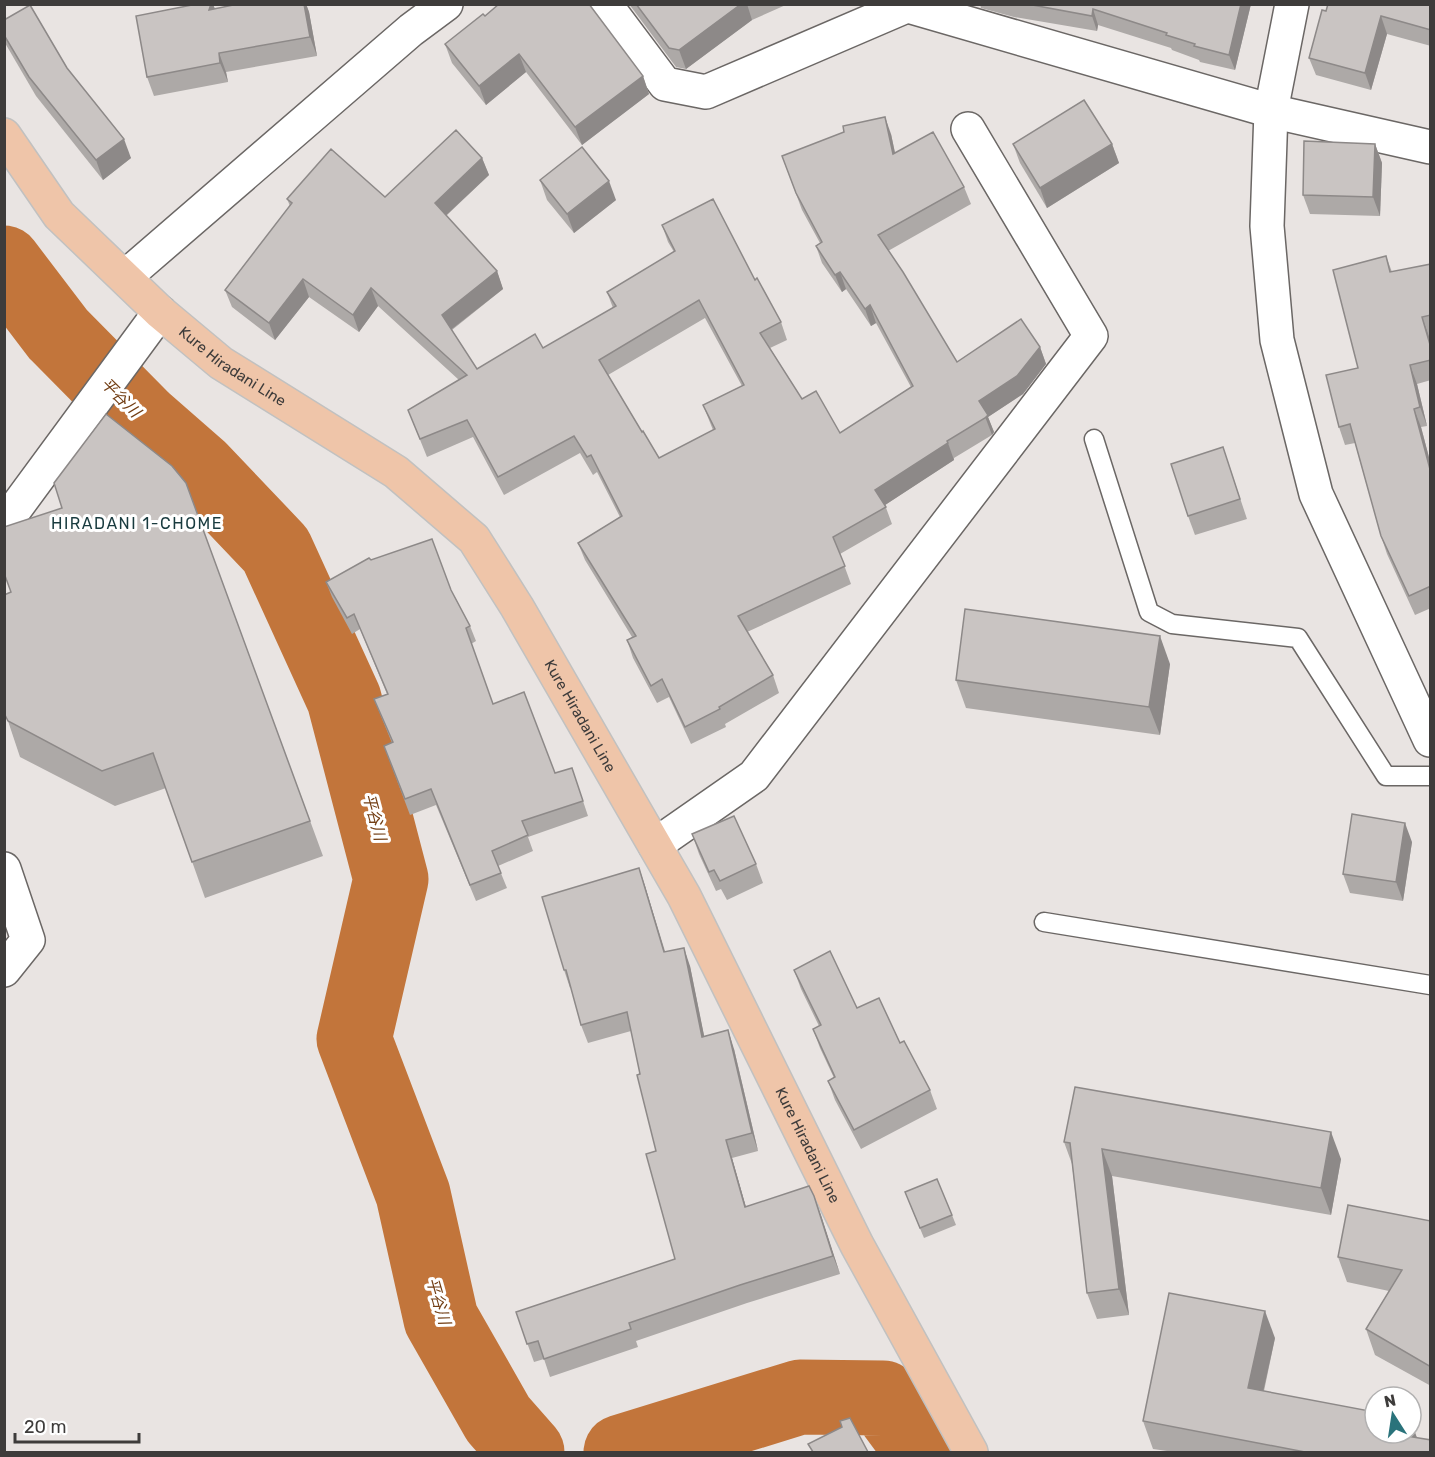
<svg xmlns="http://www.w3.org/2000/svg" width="1435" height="1457" font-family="Rubik,'Noto Sans JP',sans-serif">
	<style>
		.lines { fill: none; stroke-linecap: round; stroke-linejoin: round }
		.river { stroke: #c2753b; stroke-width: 75 }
		.service-casing { stroke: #6b6765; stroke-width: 21 }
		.minor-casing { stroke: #6b6765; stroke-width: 36 }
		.tertiary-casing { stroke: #6b6765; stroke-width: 36 }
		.primary-casing { stroke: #c1c1c0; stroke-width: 36 }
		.service { stroke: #fff; stroke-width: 18 }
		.minor { stroke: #fff; stroke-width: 33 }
		.tertiary { stroke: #fff; stroke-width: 33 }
		.primary { stroke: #efc5a9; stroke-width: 33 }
		.wall { fill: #ada9a7; fill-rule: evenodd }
		.shaded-wall { fill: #8d8988 }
		.building { fill: #c9c4c2; stroke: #8d8988; stroke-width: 1.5; fill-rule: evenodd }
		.labels { text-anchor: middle; stroke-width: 6; stroke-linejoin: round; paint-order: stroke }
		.street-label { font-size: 15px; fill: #3e3c3b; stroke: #fff }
		.water-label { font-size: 16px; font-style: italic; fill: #723e14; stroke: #fff }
		.neighbourhood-label { font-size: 16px; letter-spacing: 1.5px; fill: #193b3f; stroke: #fff }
	</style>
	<rect width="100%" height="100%" fill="#e9e4e2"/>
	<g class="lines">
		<g class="river">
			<path d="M4 263 58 334 144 421 200 470 276 550 344 699 391 879 354 1039 413 1194 441 1319 498 1419 527 1452"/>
			<path d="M621 1452 800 1397 883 1398 923 1452"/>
		</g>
		<defs>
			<g id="service">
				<path d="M1094 439 1149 612 1172 624 1298 638 1386 776H1430"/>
				<path d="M1044 922 1430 985"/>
			</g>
			<g id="minor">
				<path d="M605 4 665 84 706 92 911 4"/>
				<path d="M908 6 1271 111 1430 147"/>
				<path d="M1271 111 1292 4"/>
				<path d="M4 524 160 312"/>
				<path d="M655 845 754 776 1091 336 968 129"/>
				<path d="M4 869 28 940 4 970"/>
			</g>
			<g id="tertiary">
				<path d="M1271 111 1267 226 1277 340 1316 494 1430 740"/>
				<path d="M125 277 411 30 446 4"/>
			</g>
			<g id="primary">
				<path id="s1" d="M4 135 59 215 160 312 221 363 396 472 474 539 517 607 684 896 857 1245 971 1452"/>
			</g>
		</defs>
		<use href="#service" class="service-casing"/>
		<use href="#minor" class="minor-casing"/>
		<use href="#tertiary" class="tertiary-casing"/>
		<use href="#primary" class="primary-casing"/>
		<use href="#service" class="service"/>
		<use href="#minor" class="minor"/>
		<use href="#tertiary" class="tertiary"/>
		<use href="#primary" class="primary"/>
	</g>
	<g class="wall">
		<path d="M197 4H213L215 9 238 4H306L309 12 317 56 226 72 228 82 154 96 147 77Z"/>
		<path d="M629 4H788L752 20 686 69 676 67Z"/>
		<path d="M980 4H1251L1235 70 1200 62 1199 60 1172 50 1171 48 1098 25 1097 31 1014 17 981 8Z"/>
		<path d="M1431 4V46L1387 34 1371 90 1316 75 1309 58 1326 11Z"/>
		<path d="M485 16 643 76 649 94 582 145 526 72 486 105 452 63 445 44Z"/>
		<path d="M4 20 131 158 103 180 36 96 5 43Z"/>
		<path d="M891 134 895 153 964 187 971 204 888 251 957 362 1040 347 1046 364 1023 394 988 417 994 432 992 435 954 458V460L885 505 892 524 840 554 851 584 747 632 773 675 779 693 725 724 726 727 691 744 669 697 657 703 633 658 627 640 632 637 585 560 578 543 620 517 597 472 593 475 580 453 504 495 473 437 427 457 408 410 459 380 378 306 359 332 309 297 275 340 232 307 225 290 290 206 287 199 385 197 482 158 489 175 446 216 497 271 503 289 452 330 477 369 543 348 613 308 607 292 674 252 668 242 662 225 755 280 781 322 787 340 770 348 802 399 840 433 911 387 876 323 871 326 846 289 842 292 822 263 816 246 820 243 802 210 782 156ZM705 318 742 386 703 405 713 430 659 458 642 432 608 375Z"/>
		<path d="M1013 144H1112L1119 163 1047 208 1020 163Z"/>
		<path d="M1375 144 1382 163 1380 216 1310 214 1303 195Z"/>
		<path d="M540 180 616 200 574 233 547 200Z"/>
		<path d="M1386 256 1392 272 1431 264V335H1429L1431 342V380L1417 384 1427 426 1421 427 1431 465V608L1415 615 1387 554 1381 536 1355 443 1345 445 1339 427 1358 368Z"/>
		<path d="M1223 447 1247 519 1195 535 1188 516Z"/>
		<path d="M186 483 323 856 205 898 166 788 115 806 20 757 8 721 11 592Z"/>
		<path d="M371 560 451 590 470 626 476 641 471 644 493 704 555 773 572 768 588 816 528 837 533 851 498 866 507 888 476 901 436 805 410 815 384 746 392 743 374 699 387 694 360 629 352 634 332 597 326 582Z"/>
		<path d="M1170 664 1160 735 966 708 956 680Z"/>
		<path d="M692 834 756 864 763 883 727 900 721 889 716 891 699 854Z"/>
		<path d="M1412 842 1403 901 1350 893 1343 874Z"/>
		<path d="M639 868 645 886 665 951 690 966 704 1036 734 1049 758 1151 732 1158 746 1207 814 1196 840 1274 747 1303 636 1341 638 1347 550 1377 544 1359 534 1362 516 1312 675 1259 656 1151 631 1031 588 1043 581 1025 571 988H570L564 970Z"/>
		<path d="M794 970 857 1008 900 1043 930 1090 937 1109 861 1149 835 1100 828 1081 834 1078 820 1048 813 1029 819 1026 801 989Z"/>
		<path d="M1064 1142 1341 1159 1331 1215 1112 1176 1129 1315 1097 1319 1087 1293 1072 1164Z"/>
		<path d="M909 1202 952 1215 956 1225 924 1238Z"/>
		<path d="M1431 1221V1386L1375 1355 1366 1329 1389 1291 1347 1282 1338 1257Z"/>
		<path d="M1275 1338 1264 1391 1411 1433V1422L1417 1438 1431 1452H1174L1153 1449 1143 1421Z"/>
	</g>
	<g class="shaded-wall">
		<path d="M211 4H213L219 21 209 10Z"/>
		<path d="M304 4H306L309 12 317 56 310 37Z"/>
		<path d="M741 4H747L752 20 686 69 679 50Z"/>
		<path d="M1241 4H1251L1235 70 1229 55Z"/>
		<path d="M1093 9 1098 25 1097 31 1092 16Z"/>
		<path d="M1381 16 1387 34 1371 90 1365 73Z"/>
		<path d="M219 53 226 72 228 82 220 63Z"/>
		<path d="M519 54 526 72 486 105 479 86Z"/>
		<path d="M643 76 649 94 582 145 575 127Z"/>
		<path d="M885 117 891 134 899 172 893 154Z"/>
		<path d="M124 139 131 158 103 180 96 160Z"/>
		<path d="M1112 144 1119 163 1047 208 1040 188Z"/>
		<path d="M1375 144 1382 163 1380 216 1373 197Z"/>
		<path d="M482 158 489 175 441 220 435 203Z"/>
		<path d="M609 181 616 200 574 233 567 214Z"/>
		<path d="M497 271 503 289 448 332 442 315Z"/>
		<path d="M840 272 846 289 842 292 835 275Z"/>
		<path d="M303 279 309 297 275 340 269 323Z"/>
		<path d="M371 288 378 306 359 332 353 315Z"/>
		<path d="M870 305 876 323 871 326 865 309Z"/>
		<path d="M1422 317 1431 342V348Z"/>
		<path d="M1040 347 1046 364 1023 394 988 417 994 432 992 435 979 401Z"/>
		<path d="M1410 365 1417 384 1427 426 1420 407Z"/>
		<path d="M1414 409 1421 427 1431 465V473Z"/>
		<path d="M948 443 954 460 882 507 875 490Z"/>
		<path d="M1160 636 1170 664 1160 735 1149 707Z"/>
		<path d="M1405 823 1412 842 1403 901 1396 882Z"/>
		<path d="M639 868 645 886 670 970 664 952Z"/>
		<path d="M684 948 690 966 708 1055 702 1037Z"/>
		<path d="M728 1030 734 1049 758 1151 752 1133Z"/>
		<path d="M1331 1132 1341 1159 1331 1215 1321 1188Z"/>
		<path d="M726 1140 732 1158 751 1225 745 1207Z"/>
		<path d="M1102 1149 1112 1176 1129 1315 1119 1289Z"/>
		<path d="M814 1196 821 1215 840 1274 833 1256Z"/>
		<path d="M1265 1311 1275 1338 1258 1415 1248 1388Z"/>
		<path d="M1411 1422 1420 1446 1406 1436 1407 1433H1411Z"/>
	</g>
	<g class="building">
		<path d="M197 4H211L209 10 238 4H304L310 37 219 53 220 63 147 77 136 16Z"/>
		<path d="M499 4H589L643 76 575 127 519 54 479 86 445 44 483 14 485 16Z"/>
		<path d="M636 4H741L679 50 669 48Z"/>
		<path d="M1027 4H1241L1229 55 1194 46 1195 44 1166 35 1167 33 1093 9 1092 16Z"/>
		<path d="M1328 4H1431V30L1381 16 1365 73 1309 58 1322 10 1326 11Z"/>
		<path d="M30 5 67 68 124 139 96 160 29 77 4 35V20Z"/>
		<path d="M1084 100 1112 144 1040 188 1013 144Z"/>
		<path d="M885 117 893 154 933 132 964 187 878 235 903 272 957 362 1021 319 1040 347 1017 376 979 401 988 415 985 418 947 441 948 443 875 490 886 507 833 537 845 566 738 616 773 675 719 707 720 709 685 727 662 679 651 686 627 640 636 636 578 543 622 516 591 455 587 457 574 436 498 477 467 420 420 439 408 410 467 375 371 288 353 315 303 279 269 323 225 290 292 203 287 199 331 149 385 197 456 130 482 158 435 203 497 271 442 315 477 369 535 334 543 348 616 306 607 292 675 251 662 225 713 199 755 280 757 278 781 322 760 333 802 399 816 391 840 433 913 386 870 305 865 309 840 272 835 275 816 246 822 242 796 193 782 156 844 132 843 126ZM699 300 744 385 703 405 715 429 659 458 643 431 642 432 599 360Z"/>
		<path d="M1304 141 1375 144 1373 197 1303 195Z"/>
		<path d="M582 147 609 181 567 214 540 180Z"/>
		<path d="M1386 256 1390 272 1431 264V315L1422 317 1431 348V360L1410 365 1420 407 1414 409 1431 473V586L1409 596 1381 536 1350 424 1339 427 1326 375 1358 368 1333 270Z"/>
		<path d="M106 414 172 466 186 483 310 821 192 862 153 753 102 771 8 721 4 713V595L11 592 4 573V527L62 508 54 483Z"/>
		<path d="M1223 447 1240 499 1188 516 1171 464Z"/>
		<path d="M432 539 451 590 470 626 466 628 493 704 524 692 555 773 572 768 583 801 522 821 528 835 492 851 501 873 470 885 431 789 405 799 384 746 393 742 374 699 388 694 354 614 347 618 326 582 369 558 371 560Z"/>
		<path d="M965 609 1160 636 1149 707 956 680Z"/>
		<path d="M1352 814 1405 823 1396 882 1343 874Z"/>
		<path d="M734 816 756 864 720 881 714 870 709 872 692 834Z"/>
		<path d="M639 868 664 952 684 948 702 1037 728 1030 752 1133 726 1140 745 1207 809 1186 814 1196 833 1256 740 1285 629 1323 631 1329 544 1359 538 1341 527 1344 516 1312 675 1259 646 1154 656 1151 637 1075 640 1074 627 1012 581 1025 566 970H564L542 897Z"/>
		<path d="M830 951 857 1008 879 998 900 1043 904 1041 930 1090 854 1130 828 1081 835 1077 813 1029 821 1025 794 970Z"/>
		<path d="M1075 1087 1331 1132 1321 1188 1102 1149 1119 1289 1087 1293 1070 1143 1064 1142Z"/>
		<path d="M937 1179 952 1215 920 1228 905 1192Z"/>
		<path d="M1348 1205 1431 1221V1367L1366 1329 1402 1270 1338 1257Z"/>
		<path d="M1169 1293 1265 1311 1248 1388 1375 1412V1433H1407L1406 1436 1431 1440V1452H1305L1143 1421Z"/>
		<path d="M850 1418 868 1452H813L808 1444 842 1427 840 1421Z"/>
	</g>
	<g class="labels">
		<g class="street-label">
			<text dy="5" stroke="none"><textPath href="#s1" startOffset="328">Kure Hiradani Line</textPath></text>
			<text dy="5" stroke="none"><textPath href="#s1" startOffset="832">Kure Hiradani Line</textPath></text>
			<text dy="5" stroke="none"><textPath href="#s1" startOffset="1318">Kure Hiradani Line</textPath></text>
		</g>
		<g class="water-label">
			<text transform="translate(121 397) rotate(45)" y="6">平谷川</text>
			<text transform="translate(375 817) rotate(75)" y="6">平谷川</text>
			<text transform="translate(439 1301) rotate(74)" y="6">平谷川</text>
		</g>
		<g class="neighbourhood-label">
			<text x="137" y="529">HIRADANI 1-CHOME</text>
		</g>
	</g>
	<rect width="1435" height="1457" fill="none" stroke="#3e3c3b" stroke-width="12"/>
	<g transform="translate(1393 1415) rotate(348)"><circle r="28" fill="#ffffff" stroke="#b2b1b1" stroke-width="1.5"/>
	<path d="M0-4.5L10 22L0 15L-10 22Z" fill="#2a737b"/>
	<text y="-9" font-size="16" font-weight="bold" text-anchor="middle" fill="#3e3c3b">N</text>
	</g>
	<path d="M15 1433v9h124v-9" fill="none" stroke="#3e3c3b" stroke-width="3"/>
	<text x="24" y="1433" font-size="18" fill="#3e3c3b" stroke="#ffffff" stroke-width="4.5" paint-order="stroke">20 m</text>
</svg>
